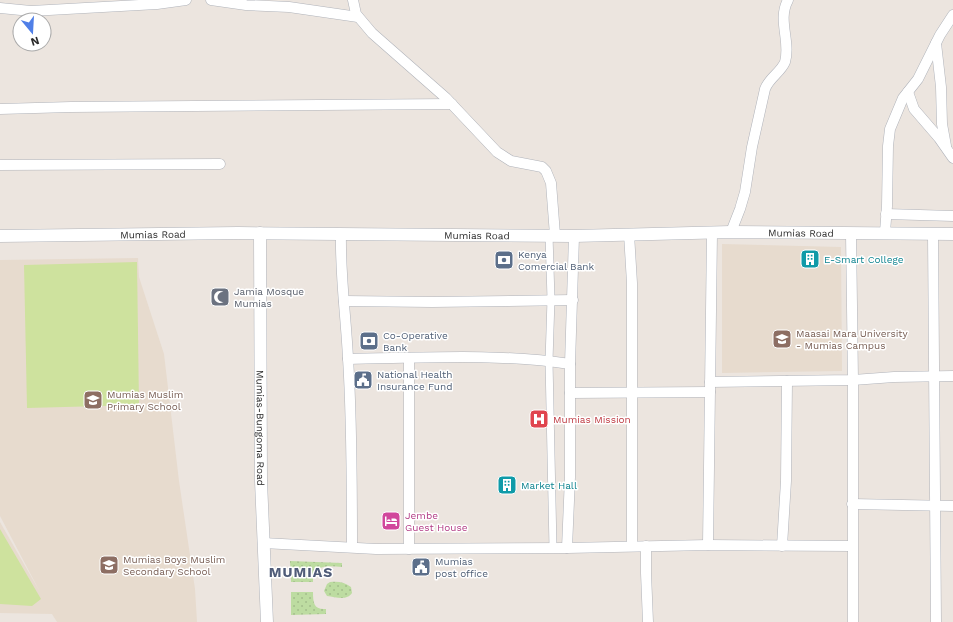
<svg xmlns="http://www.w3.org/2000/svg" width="953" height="622" font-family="'Work Sans',sans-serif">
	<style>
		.education { fill: #e7dbce }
		.grass { fill: url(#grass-dots) }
		.pitch { fill: #cee29e }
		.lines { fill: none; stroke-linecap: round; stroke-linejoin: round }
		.pedestrian-casing { stroke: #b0b3ba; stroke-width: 8 }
		.minor-casing { stroke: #b0b3ba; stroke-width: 11 }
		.tertiary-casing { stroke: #b0b3ba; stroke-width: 13 }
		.pedestrian { stroke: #fff; stroke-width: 7 }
		.minor { stroke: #fff; stroke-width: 10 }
		.tertiary { stroke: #fff; stroke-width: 12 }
		.labels { text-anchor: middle; stroke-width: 3; stroke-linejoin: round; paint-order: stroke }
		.street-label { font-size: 10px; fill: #2b2b2b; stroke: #fff }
		.service-label { font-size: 10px; fill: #4e5e75; stroke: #fff; text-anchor: start }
		.culture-label { font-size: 10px; fill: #0d838f; stroke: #fff; text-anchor: start }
		.worship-label { font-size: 10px; fill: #5b616d; stroke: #fff; text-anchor: start }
		.education-label { font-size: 10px; fill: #785e54; stroke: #fff; text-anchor: start }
		.health-label { font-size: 10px; fill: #be3a42; stroke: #fff; text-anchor: start }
		.hotel-label { font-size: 10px; fill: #b23c85; stroke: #fff; text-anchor: start }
		.district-label { font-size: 14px; font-weight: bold; letter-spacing: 1px; fill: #505c78; stroke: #fff }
	</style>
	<defs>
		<pattern id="grass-dots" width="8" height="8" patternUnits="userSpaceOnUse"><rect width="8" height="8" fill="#bddca1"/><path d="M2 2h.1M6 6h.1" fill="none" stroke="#a3bd8b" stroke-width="1.8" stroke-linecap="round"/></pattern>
	</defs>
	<rect width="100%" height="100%" fill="#ece5df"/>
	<g class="education">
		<path d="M722 244 841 247 842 371 722 373Z"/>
		<path d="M138 258 139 277 164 354 179 481 195 589 197 622H57L52 614 0 613V522L40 592 0 516V260Z"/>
	</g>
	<g class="grass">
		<path d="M290 561 342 563V567C331 566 322 565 313 572V582H291Z"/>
		<path d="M330 582C338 581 345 582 351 587L352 593C347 601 336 597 327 596L324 591 327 584Z"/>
		<path d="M291 592H313C313 603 314 610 326 609V614L291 615Z"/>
	</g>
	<g class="pitch">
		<path d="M137 262 139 405 27 408 24 265Z"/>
		<path d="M0 529 41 599 32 606 0 604Z"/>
	</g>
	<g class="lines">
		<defs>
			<path id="pedestrian" d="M549 235 551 299 549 361 553 548"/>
			<g id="minor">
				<path d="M211 0 246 5 289 7 358 17"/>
				<path d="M353 0 356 14 372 33 446 98 497 152 511 161 537 166 542 167 546 171 551 183 555 235"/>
				<path d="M0 8 31 11 157 4 186 0"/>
				<path d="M936 43 941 87 942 124 946 146"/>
				<path d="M908 92 914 109 939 138 953 158"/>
				<path d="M0 109 71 107 452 104"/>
				<path d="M0 165 220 164"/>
				<path d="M886 214 953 216"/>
				<path d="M731 232 740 209 745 192 752 147 765 89C769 78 781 72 785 62 791 41 777 20 788 0"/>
				<path d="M885 232 887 206 888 146 890 129 903 98 918 79 940 35 953 15"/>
				<path d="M851 233 853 380V622"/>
				<path d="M341 234C340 275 346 317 348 358 352 421 352 484 352 547"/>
				<path d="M629 234 632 283V546"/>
				<path d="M933 234 936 622"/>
				<path d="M344 301 432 302 573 300"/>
				<path d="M409 358V549"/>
				<path d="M348 359C422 358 497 353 570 364"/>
				<path d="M710 382 853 380 894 377 953 376"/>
				<path d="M570 393 710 392"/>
				<path d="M852 504 953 506"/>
				<path d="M263 543 376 549 567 548 708 545 852 546"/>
				<path d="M708 545 712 233"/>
				<path d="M646 546V573L648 622"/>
				<path d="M782 546 786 481 787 381"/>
				<path d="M567 548 570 477V364L574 236"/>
			</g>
			<g id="tertiary">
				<path id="s1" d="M260 233 261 481 267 622"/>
				<path id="s2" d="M0 236 238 233 574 236 731 232 953 234"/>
			</g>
		</defs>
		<use href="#pedestrian" class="pedestrian-casing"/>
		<use href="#minor" class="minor-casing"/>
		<use href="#tertiary" class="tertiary-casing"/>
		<use href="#pedestrian" class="pedestrian"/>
		<use href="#minor" class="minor"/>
		<use href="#tertiary" class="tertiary"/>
	</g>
	<defs>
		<symbol id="building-square" viewBox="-11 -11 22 22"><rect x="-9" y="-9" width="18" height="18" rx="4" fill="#0f9aa8" stroke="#fff"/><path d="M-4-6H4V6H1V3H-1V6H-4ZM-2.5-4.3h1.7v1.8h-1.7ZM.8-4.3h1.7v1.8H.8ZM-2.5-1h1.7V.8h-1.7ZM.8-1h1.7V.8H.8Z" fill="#fff"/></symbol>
		<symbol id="bank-square" viewBox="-11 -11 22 22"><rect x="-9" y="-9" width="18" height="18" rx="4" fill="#5c6f8a" stroke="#fff"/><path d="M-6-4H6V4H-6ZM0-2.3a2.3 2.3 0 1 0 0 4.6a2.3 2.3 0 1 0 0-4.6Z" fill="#fff"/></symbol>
		<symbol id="mosque-square" viewBox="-11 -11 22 22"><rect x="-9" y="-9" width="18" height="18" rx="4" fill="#6b7280" stroke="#fff"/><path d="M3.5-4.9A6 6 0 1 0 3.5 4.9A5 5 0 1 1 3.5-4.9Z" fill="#fff"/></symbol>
		<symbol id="university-square" viewBox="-11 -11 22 22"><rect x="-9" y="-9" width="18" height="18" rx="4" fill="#8d6e63" stroke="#fff"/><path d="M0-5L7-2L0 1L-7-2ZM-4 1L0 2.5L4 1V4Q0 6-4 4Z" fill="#fff"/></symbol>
		<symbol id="civic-square" viewBox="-11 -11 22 22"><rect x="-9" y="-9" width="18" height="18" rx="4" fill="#5c6f8a" stroke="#fff"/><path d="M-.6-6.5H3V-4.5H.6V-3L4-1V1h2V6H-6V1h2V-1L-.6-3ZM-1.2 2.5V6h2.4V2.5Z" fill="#fff"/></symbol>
		<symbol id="school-square" viewBox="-11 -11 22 22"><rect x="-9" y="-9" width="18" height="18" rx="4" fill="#8d6e63" stroke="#fff"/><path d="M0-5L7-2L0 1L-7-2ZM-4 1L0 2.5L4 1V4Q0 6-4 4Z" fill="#fff"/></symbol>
		<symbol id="hospital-square" viewBox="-11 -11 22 22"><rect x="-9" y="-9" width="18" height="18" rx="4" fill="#e0444e" stroke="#fff"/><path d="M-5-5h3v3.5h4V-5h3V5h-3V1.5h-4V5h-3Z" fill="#fff"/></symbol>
		<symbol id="hotel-square" viewBox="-11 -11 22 22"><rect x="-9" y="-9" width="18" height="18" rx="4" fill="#d1479c" stroke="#fff"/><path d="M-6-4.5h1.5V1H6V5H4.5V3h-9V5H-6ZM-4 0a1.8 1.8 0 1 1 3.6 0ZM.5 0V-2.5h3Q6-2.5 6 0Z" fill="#fff"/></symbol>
	</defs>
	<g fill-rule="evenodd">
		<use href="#building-square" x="799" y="248" width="22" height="22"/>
		<use href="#bank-square" x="493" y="249" width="22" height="22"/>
		<use href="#mosque-square" x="209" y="286" width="22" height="22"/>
		<use href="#university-square" x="771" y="328" width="22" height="22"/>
		<use href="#bank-square" x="358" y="330" width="22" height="22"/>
		<use href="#civic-square" x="352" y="369" width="22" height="22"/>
		<use href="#school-square" x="82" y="389" width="22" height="22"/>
		<use href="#hospital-square" x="528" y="408" width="22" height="22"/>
		<use href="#building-square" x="496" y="474" width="22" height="22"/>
		<use href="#hotel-square" x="380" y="510" width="22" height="22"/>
		<use href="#school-square" x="98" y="554" width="22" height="22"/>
		<use href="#civic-square" x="410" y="556" width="22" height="22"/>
	</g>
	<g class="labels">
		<g class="street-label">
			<text dy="4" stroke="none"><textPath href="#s2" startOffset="801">Mumias Road</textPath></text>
			<text dy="4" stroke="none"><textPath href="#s2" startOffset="153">Mumias Road</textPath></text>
			<text dy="4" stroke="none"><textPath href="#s2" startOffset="477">Mumias Road</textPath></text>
			<text dy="4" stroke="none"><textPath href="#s1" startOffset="195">Mumias-Bungoma Road</textPath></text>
		</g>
		<g class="service-label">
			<text x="518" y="258">Kenya<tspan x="518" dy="12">Comercial Bank</tspan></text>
			<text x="383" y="339">Co-Operative<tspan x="383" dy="12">Bank</tspan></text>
			<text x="377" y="378">National Health<tspan x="377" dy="12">Insurance Fund</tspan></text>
			<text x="435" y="565">Mumias<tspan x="435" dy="12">post office</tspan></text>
		</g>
		<g class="culture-label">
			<text x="824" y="263">E-Smart College</text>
			<text x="521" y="489">Market Hall</text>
		</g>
		<g class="worship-label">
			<text x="234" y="295">Jamia Mosque<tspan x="234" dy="12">Mumias</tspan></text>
		</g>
		<g class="education-label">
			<text x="796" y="337">Maasai Mara University<tspan x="796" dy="12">- Mumias Campus</tspan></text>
			<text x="107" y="398">Mumias Muslim<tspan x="107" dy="12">Primary School</tspan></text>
			<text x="123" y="563">Mumias Boys Muslim<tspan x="123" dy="12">Secondary School</tspan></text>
		</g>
		<g class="health-label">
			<text x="553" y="423">Mumias Mission</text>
		</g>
		<g class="hotel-label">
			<text x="405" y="519">Jembe<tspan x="405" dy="12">Guest House</tspan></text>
		</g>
		<g class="district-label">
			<text x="301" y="577">MUMIAS</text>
		</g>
	</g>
	<g transform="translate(32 32) rotate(162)"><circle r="19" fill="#ffffff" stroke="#aaaaaa"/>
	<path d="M0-3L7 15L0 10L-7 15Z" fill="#507fe7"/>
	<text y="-6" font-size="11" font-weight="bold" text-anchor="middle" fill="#2b2b2b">N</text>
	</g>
</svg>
